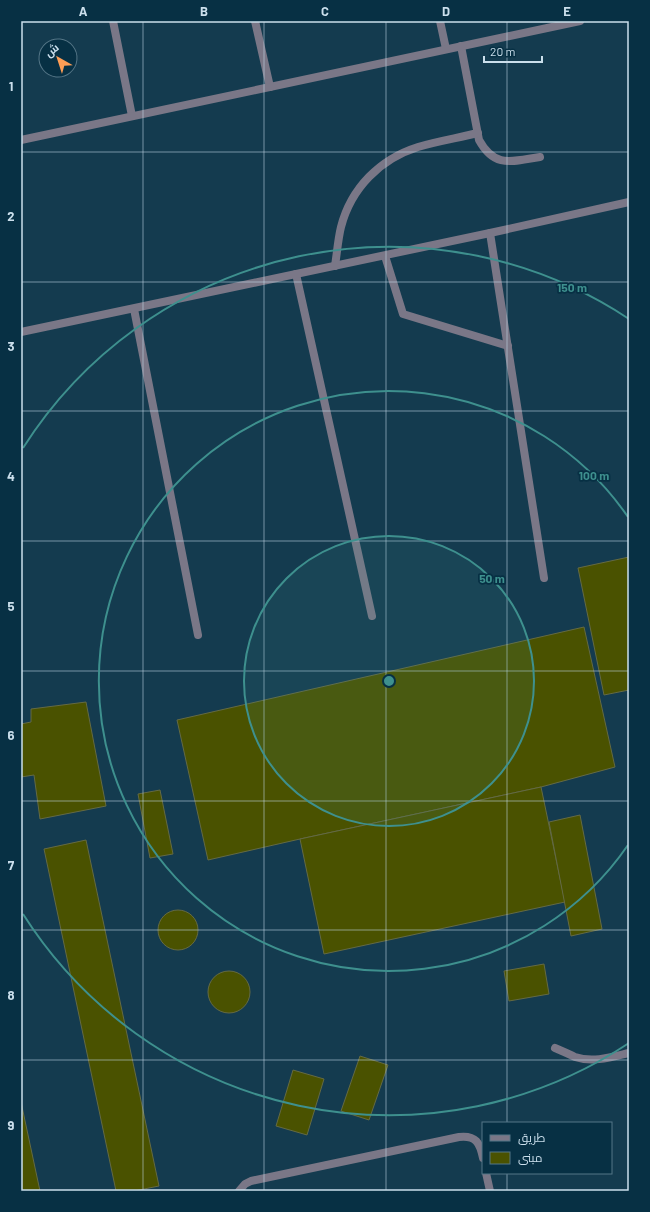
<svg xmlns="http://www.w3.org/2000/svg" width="650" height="1212" font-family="Barlow,Cairo,sans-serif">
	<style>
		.building { fill: #4a5200; stroke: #646a44 }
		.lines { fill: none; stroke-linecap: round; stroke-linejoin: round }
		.lane { stroke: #7a7787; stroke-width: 8 }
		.street { stroke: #7a7787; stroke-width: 8 }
		.grid { fill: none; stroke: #cbdfec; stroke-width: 1; stroke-opacity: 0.55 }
		.ring { fill: none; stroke: #3e908e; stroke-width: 2 }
		.centre { fill: #3e908e; stroke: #073044; stroke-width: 2 }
		.ring-label { font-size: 12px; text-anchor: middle; font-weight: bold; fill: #3e908e; stroke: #073044; stroke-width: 3.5; stroke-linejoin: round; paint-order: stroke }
		.neatline { fill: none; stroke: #cbdfec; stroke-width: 1.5 }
		.grid-label { font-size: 13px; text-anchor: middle; font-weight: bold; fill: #cbdfec }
	</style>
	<rect width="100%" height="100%" fill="#143b4f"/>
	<g class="building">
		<path d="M629 557V690L604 695 578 568Z"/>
		<path d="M584 627 615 767 541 787 300 839 208 860 177 720Z"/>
		<path d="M86 702 106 806 40 819 34 775 21 777V724L31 722V709Z"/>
		<path d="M541 787 565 902 324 954 300 839Z"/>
		<path d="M160 790 173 854 150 858 138 794Z"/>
		<path d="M580 815 602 929 571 936 549 822Z"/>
		<path d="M86 840 159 1186 134 1191H116L44 849Z"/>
		<circle cx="178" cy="930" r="20"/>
		<path d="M544 964 549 994 509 1001 504 971Z"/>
		<circle cx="229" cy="992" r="21"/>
		<path d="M360 1056 388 1065 369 1120 341 1111Z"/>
		<path d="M293 1070 324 1079 307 1135 276 1126Z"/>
		<path d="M21 1102 40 1191H21Z"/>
	</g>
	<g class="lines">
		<g class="lane">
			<path d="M461 46 479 140C495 169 512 161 540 157"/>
			<path d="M490 233 544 578"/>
			<path d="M385 256 403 314 508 346"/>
			<path d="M335 266C337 253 338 239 341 227 351 188 380 159 418 147 438 141 458 138 478 133"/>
			<path d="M296 274 372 616"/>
			<path d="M134 309 198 635"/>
			<path d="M21 332 490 233 629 202"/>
			<path d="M555 1048C562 1051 569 1054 575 1057 593 1063 612 1057 629 1053"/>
		</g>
		<g class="street">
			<path d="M113 21 132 116"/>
			<path d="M255 21 270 87"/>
			<path d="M440 21 446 49"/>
			<path d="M21 140 580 21"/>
			<path d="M486 1173 490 1191"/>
			<path d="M239 1191 245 1184 251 1181 459 1137C476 1135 480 1143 483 1158"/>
		</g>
	</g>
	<path class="grid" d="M143 21V1191M264 21V1191M386 21V1191M507 21V1123M21 152H629M21 282H629M21 411H629M21 541H629M21 671H629M21 801H629M21 930H629M21 1060H629M507 1173V1191"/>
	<circle cx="389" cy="681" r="145" fill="#3e908e" fill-opacity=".12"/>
	<g class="ring">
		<circle cx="389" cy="681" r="145"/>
		<path d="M628 845A290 290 0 1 1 628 517"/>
		<path d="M629 1043A434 434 0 0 1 23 914M23 448A434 434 0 0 1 629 319"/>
	</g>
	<circle cx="389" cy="681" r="6" class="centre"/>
	<g class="ring-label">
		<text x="572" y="292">150 m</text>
		<text x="594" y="480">100 m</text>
		<text x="492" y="583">50 m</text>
	</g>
	<rect width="650" height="1212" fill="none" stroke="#073044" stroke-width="44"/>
	<rect x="482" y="1122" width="130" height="52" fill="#073044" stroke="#557687"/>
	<rect x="490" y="1135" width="20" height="6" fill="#7a7787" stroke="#557687"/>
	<text x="518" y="1142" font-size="12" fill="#cbdfec">طريق</text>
	<rect x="490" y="1152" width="20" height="12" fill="#4a5200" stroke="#557687"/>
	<text x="518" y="1162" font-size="12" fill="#cbdfec">مبنى</text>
	<g transform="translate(58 58) rotate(321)"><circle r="19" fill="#073044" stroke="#557687"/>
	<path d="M0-3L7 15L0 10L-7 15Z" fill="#fd9d55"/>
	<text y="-6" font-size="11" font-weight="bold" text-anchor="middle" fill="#cbdfec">ش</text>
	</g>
	<path d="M484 56v6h58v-6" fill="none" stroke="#cbdfec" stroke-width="2"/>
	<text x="490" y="56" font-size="12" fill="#cbdfec" stroke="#073044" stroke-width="3" paint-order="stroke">20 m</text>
	<rect x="22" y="22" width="606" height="1168" class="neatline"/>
	<g class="grid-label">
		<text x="83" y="16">A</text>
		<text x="204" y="16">B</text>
		<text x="325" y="16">C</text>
		<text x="446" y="16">D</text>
		<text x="567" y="16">E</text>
		<text x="11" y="91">1</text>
		<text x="11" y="221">2</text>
		<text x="11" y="351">3</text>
		<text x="11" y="481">4</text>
		<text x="11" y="611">5</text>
		<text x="11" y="740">6</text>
		<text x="11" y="870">7</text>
		<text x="11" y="1000">8</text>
		<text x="11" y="1130">9</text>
	</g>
</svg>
